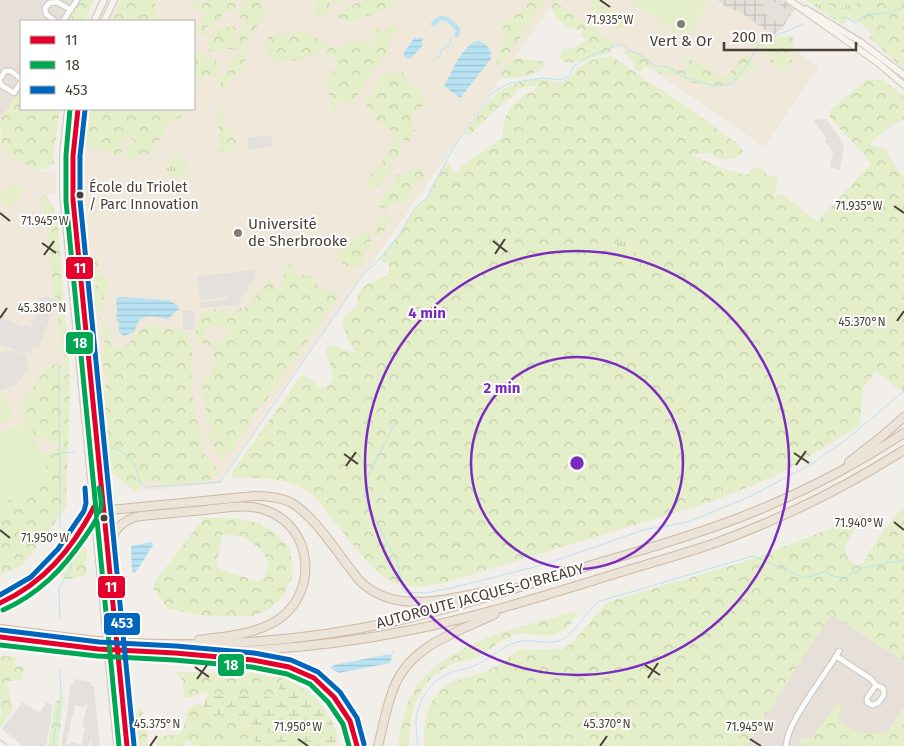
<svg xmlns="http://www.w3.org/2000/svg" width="904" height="746" font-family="'Fira Sans',sans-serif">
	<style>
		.residential { fill: #e7e0d8 }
		.industrial { fill: url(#industrial-grid) }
		.education { fill: #f1e8dc }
		.grass { fill: url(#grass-tufts) }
		.forest { fill: url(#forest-crowns); fill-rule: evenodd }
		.wetland { fill: url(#wetland-marsh) }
		.pitch { fill: #e4eec9 }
		.parking { fill: #e4e0dc }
		.water { fill: url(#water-rules) }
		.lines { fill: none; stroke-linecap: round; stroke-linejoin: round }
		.stream { stroke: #b8e3f3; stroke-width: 1 }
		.canal { stroke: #b8e3f3; stroke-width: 4.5 }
		.street-casing { stroke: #d0cdc8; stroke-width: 7 }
		.secondary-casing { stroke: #d3cdc3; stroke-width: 8 }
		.highway-casing { stroke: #ccb9a4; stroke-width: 10 }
		.street { stroke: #fdfdfc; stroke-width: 4.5 }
		.secondary { stroke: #f7f4ef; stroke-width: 5.5 }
		.highway { stroke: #ede4d9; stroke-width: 8 }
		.highway-bridge-casing { stroke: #ccb9a4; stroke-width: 10; stroke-linecap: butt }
		.highway-bridge { stroke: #ede4d9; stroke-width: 8 }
		.bus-1-casing { stroke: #fff; stroke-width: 9 }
		.bus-2-casing { stroke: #fff; stroke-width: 9 }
		.bus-3-casing { stroke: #fff; stroke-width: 9 }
		.bus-1 { stroke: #e4002b; stroke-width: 5 }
		.bus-2 { stroke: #00a651; stroke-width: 5 }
		.bus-3 { stroke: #0065bd; stroke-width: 5 }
		.ticks { fill: none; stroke: #493f36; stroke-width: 2 }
		.ring { fill: none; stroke: #7b2cbf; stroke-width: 2.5 }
		.poi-dot { fill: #847d75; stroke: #fff; stroke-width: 2 }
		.bus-dot { fill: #493f36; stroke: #fff; stroke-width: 2 }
		.labels { text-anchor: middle; stroke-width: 4; stroke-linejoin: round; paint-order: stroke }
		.bus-label { font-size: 14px; fill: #493f36; stroke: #fff; text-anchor: start }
		.poi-label { font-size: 15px; fill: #493f36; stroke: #fff }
		.street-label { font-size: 15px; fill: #493f36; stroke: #fff }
		.ticks-label { font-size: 12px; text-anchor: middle; fill: #493f36; stroke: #fff; stroke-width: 4; stroke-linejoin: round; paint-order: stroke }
		.centre { fill: #7b2cbf; stroke: #fff; stroke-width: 2.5 }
		.ring-label { font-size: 15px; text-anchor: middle; font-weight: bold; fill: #7b2cbf; stroke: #fff; stroke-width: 4; stroke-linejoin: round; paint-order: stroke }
		.line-badge { stroke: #fff; stroke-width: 2 }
		.badge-label { font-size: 14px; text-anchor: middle; font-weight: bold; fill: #fff }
	</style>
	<defs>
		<pattern id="industrial-grid" width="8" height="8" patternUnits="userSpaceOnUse" patternTransform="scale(1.25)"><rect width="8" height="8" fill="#e5dfda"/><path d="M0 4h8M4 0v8" fill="none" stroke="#c6c0bc"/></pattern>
		<pattern id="grass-tufts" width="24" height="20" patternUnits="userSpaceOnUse" patternTransform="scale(1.25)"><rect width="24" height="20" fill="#e4eec9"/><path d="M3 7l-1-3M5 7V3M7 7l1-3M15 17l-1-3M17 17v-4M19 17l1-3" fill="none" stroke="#c5cdad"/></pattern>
		<pattern id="forest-crowns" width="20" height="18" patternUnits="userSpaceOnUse" patternTransform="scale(1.25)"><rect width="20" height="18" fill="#e4eec9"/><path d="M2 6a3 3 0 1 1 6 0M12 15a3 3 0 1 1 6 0" fill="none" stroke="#c5cdad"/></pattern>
		<pattern id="wetland-marsh" width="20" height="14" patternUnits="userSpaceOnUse" patternTransform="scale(1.25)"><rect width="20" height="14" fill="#e4eec9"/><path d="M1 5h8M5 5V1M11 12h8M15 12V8" fill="none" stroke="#c5cdad"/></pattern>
		<pattern id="water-rules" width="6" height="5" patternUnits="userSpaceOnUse" patternTransform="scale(1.25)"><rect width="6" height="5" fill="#b8e3f3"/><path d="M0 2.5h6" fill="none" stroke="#a0c4d1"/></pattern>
	</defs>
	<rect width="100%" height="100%" fill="#f2efeb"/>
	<g class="residential">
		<path d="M0 0H81L67 21H21V89L0 120Z"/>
		<path d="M831 614 904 661V708L878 746H746Z"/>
	</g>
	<path class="industrial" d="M716 0H782L795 9 782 28 773 36 737 10 733 11Z"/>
	<g class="education">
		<path d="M119 0H716L732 11 737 10 819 67 764 147 554 2 219 483 135 492 106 467 103 451 81 219V192L84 188 83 171 80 167 78 156 82 119 83 109H194V21H109Z"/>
		<path d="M0 146 22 162 40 172 55 171 56 191 51 195 49 193 47 195 52 205 58 223 70 386 66 508 22 565 0 575Z"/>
	</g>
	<g class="grass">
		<path d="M806 0H820L840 10 845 7 849 0H859L843 25Z"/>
		<path d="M175 157 184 159 188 165 187 173 179 179 172 177 166 170 168 161Z"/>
		<path d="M625 238 638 245V249L629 257 624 256 612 247 620 239Z"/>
	</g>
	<g class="forest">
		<path d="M81 0H94L85 21H67Z"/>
		<path d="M121 0H159L155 2 158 21H111Z"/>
		<path d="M192 0 195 1 200 5 206 0H233L237 3 233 12 231 13 226 10 215 25 205 27 208 34 206 37 196 31C201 27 201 21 205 16V12L201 9 193 10Z"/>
		<path d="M248 0H265L261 5 266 12 250 37 242 44V48L238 51 232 49H222L220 52 222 56 220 57 216 52H210C206 45 210 35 215 29L236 26 237 29 232 37 227 38 232 40 235 39 241 28 245 30 250 27 251 24 246 27 244 24 246 21 241 20 237 14 240 9 239 7Z"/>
		<path d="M318 0H342L344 4 342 6 331 1 329 6 331 12 330 14 318 15 314 10Z"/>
		<path d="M364 0H398C386 16 367 13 351 22L335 17 337 14 345 11 347 7C353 6 357 2 364 0Z"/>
		<path d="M530 0H546C530 22 517 44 501 65L498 67C493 56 503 49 505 38 506 34 503 30 503 26 511 14 524 15 530 0Z"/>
		<path d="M554 0H558L556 3 616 44 613 49 607 54 571 63 562 61 560 56 564 49 575 47 586 39 580 37 583 29C580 29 577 30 574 29 565 27 555 17 551 9Z"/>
		<path d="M593 0H598L602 6 608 8 624 20 625 28 615 30 600 16 592 11 590 7Z"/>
		<path d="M820 0H849L845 7 840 10Z"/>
		<path d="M859 0H904V70L869 37 871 31 849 16Z"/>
		<path d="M394 23 399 31 389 37 390 46 384 47 388 53 372 73 352 105 342 103 339 105 334 113 331 110 332 100 329 95 330 91C327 86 325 82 327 76L335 70 337 64 327 52 328 49 324 48 319 53H316L311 57 300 61 287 60 279 63 270 58 264 45C272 27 279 36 294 33 296 32 299 31 302 30 316 37 319 43 337 47 344 48 347 41 354 40 362 39 365 44 372 46L376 40 372 34V30L375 28 383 31 389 28 390 24Z"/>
		<path d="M765 31 774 37 773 42 760 47 757 46 755 41 759 34Z"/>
		<path d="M789 35 792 36 794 40 792 42 795 45 790 51 793 60 791 63 786 65V69L783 70 779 65 770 62 771 55 764 54 761 51 763 47 773 44 776 38 781 36 785 38Z"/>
		<path d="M623 49 629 53H643L655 66C669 66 664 61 678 70L685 69 686 67 684 61 690 60 712 70C715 76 722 78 729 75L738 60 748 55 752 57 755 66 753 70 747 72 735 85H730L735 79 734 77 718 90C711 84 695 85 686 81 683 79 679 76 676 74L670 76 665 74 661 75 654 67H644L641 72 635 68C633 61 630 58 624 54Z"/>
		<path d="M200 51 206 56 207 61 214 60 218 62 217 68 220 72 216 78 204 75 199 80 196 79 194 83V67L195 66 194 58 196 53Z"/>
		<path d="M243 51H251L247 55 246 60 244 62V68L235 74 224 89 220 91 221 75 223 73 227 74 228 71 227 64 233 57Z"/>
		<path d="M611 56 680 102 735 142 743 150 742 154 736 158 723 160 710 153 691 154C709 163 727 171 747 175L752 168 759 167 768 175 778 177 774 197 783 194 817 222 871 164 862 152 830 118V111L866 80H884L904 97V119L891 126 872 142 871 145 886 149 897 170 904 176V391L891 384 876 371 863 388 860 426 776 476 713 501 444 583C429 586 414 589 398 584 373 576 346 535 329 515 323 507 315 495 306 490 285 477 259 478 235 478L231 473 302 375 314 381 319 387 329 385 333 376 326 351 329 344C342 346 343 353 356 352L348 341 342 322 346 314 357 307C356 284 368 284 387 276L389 271 388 263 383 262 380 258 399 235 415 208 428 197 431 189 447 161 455 174 459 171 462 165 502 138C504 132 502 125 505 118 512 100 524 96 539 87L531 86 517 89V93L502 104 471 134 464 135C488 102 494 84 538 79 546 79 554 83 561 82 569 80 573 73 579 68 588 59 600 58 611 56ZM625 238 638 245V249L629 257 624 256 612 247 620 239Z"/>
		<path d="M515 58 542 61 546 63C540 75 512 80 500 78L506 64Z"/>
		<path d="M396 70 402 72 423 98 427 101 425 106 420 107 411 117 413 122 411 129 416 130 407 145 402 138 398 140C400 154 405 155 388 160V161L393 165C390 173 382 185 373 188L369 186 368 180 389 153 395 137C391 128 381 125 374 118 373 116 365 103 365 101L376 86 378 78Z"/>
		<path d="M21 89V109H60L54 153V163C35 180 16 157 0 146L1 130 0 120Z"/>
		<path d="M220 107 225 129 226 130 232 126 233 136 237 141 234 149 226 154 222 152 219 148V129L216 122 217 108Z"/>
		<path d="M88 109H186L180 118 167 123 162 137 156 143 150 154 142 156 139 155 128 161 125 159 127 155 126 148 131 145V142H135L134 140 131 138 124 140 121 146 122 152 116 156 105 154 99 147 94 150 92 148 80 149 81 129 87 116Z"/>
		<path d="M418 166 423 167 424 176 421 181 416 182 415 187 408 201C399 203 392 204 384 209L380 207 378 202C383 192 397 188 396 175L409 173Z"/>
		<path d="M43 195C53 201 55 212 58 223L70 386 66 508 22 565 0 575V503L35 489 46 466 42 455 53 451 62 443H50L34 435 28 421 21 408 22 403 47 367 56 364 61 367V373L66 376 50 262 46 216 39 200Z"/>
		<path d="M384 212 389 215C391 224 386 232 378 235L375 234C376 225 374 216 384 212Z"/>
		<path d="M370 230 372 233 370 239 372 247 368 251H364V254L362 255 365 259 359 267 351 269 335 259V255C346 245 355 234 370 230Z"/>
		<path d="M94 255 98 259V275L105 278C110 287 111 287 104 295V309L101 311 93 306 90 292 93 287 99 283 89 280V273L87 262Z"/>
		<path d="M289 264 295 267V273L315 277 319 288 332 291 339 296 266 401 256 410V414C248 425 234 455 221 458L215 451 210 438V427L206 419V410L202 395 206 391 200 385C207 377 217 368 214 355 213 353 212 350 212 347L223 340 234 326H231L228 331 221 325 206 329 204 331 205 336 213 345 209 346 194 340 200 315 207 311 221 309 225 312 226 316 228 317 236 309 240 307 243 309 249 305 270 278 273 281 274 288H280C285 281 283 269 289 264Z"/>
		<path d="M104 321C113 328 112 339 112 350 129 349 129 340 141 330 152 321 176 329 188 333L192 349V362L190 369 192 377 191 387 196 417 203 439 200 443C201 455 217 462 218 475L207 482 201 481 164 485 158 481 148 480 144 481 135 492 109 470 104 435 105 421 102 411 104 393 108 378 102 364V355L104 351V339L106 334C103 330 101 325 104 321Z"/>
		<path d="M904 506V661L831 614 746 746H424C423 719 428 692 455 681 465 677 476 676 485 672 498 666 507 659 517 650L563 649 573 642 607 602 743 562 817 534 865 512 844 548 848 559 856 565 863 564 879 536Z"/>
		<path d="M204 518H237L258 523 273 531 289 547 293 567 292 577 282 598 269 609 253 616H208L168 609 153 588 156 580ZM222 535 242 536 261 549 269 564 265 576 258 581 228 572 216 567Z"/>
		<path d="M85 547 87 551V561L85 562 87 573 85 575C77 577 65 584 59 574 57 571 57 570 59 567 61 563 80 549 85 547Z"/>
		<path d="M577 611C573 628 557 637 539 635 533 634 528 632 521 633 504 637 492 649 477 657 470 661 460 661 452 664 419 678 408 713 409 746H397C400 732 403 715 408 702 432 643 523 627 577 611Z"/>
		<path d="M0 656 17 657 15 663 16 666 26 667 22 674 21 680 8 681C7 692 12 699 13 709L0 729V717L2 713 0 708Z"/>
		<path d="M175 672 251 673 283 678 275 698 242 695 234 699 205 692 190 698 184 697 183 681Z"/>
		<path d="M61 695 64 696 58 746H48L55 703Z"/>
		<path d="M197 703 203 707 238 717 245 725 285 736 260 734 255 742 257 746H194L190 741H184L185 746H157V737L180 734 183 730 188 709Z"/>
		<path d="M837 704 841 706 839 723 861 733H887L904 708V746H849V745L800 746 797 745 801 739 813 737Z"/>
		<path d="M142 707V725L147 732V746H137L135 717 138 708Z"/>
	</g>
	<path class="wetland" d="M283 678C313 691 325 705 338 735L334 746H257L255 742 256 735H281C263 730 251 731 238 717L211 714 203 707 204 701 209 693 234 699 242 695 275 698Z"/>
	<g class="pitch">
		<path d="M628 0H702L709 5 686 37 676 30 675 32Z"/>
		<path d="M11 183 23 190 11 208 0 201V196L6 187 8 188Z"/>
		<path d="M4 393 14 419 12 421 8 420 0 425V394Z"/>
		<path d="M28 421 46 466 35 489 0 503V433Z"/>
	</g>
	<g class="parking">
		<path d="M760 0H773L791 12 782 25 761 11 765 3Z"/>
		<path d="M818 118 820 120 826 119 844 144 840 170 830 167 833 153 825 141 827 139 814 122Z"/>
		<path d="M271 135 273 146 249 150 247 138Z"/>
		<path d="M255 270V276L252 283H248L249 287 243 296H240L241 304 201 308 200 302 228 299V297L200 300 198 276Z"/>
		<path d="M41 297H48L57 300 38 349 34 347 31 353 26 351 25 354 0 344V317L23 327 25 325 31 328Z"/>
		<path d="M183 310 195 311V329H183Z"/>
		<path d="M13 351 25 356 29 367 16 384 0 391V352Z"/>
		<path d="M74 679 91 682 90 686H94L100 746H92L91 739 89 746H81L85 728 82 727 86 709H89L86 704 84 707 75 705 66 744 69 745 70 742 79 744V746H61L68 707 70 684H74Z"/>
		<path d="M23 702 39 713 47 702 53 706 46 746H23L2 729Z"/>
	</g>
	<g class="water">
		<path d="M415 37 417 39 421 37 423 39 421 43 423 45 411 58 409 59 404 56V52Z"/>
		<path d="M478 41C487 43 492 50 491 59L460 98 444 86C452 73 462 44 478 41Z"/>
		<path d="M120 297 167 300 178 305 179 309 168 319C157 318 145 312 137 324 136 327 135 329 134 332L124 336 119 332V323L116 319 117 312 116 299Z"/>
		<path d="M151 542 153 545 138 569 134 573 132 571 131 546Z"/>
		<path d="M390 654 392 658 390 663 339 673 330 668 334 665Z"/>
	</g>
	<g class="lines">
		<g class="stream">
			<path d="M840 18 846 17 856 23C867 12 869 14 883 13 890 13 898 9 904 7"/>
			<path d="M434 60 440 56 441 50 449 46 451 39 457 35"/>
			<path d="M98 319H100"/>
			<path d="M59 368 60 527"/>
			<path d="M397 420 365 482V499L398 564 403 592 426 593 451 588 546 564 643 530 688 522 751 496 810 465 848 438 904 391"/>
			<path d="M104 449C114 444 128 454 134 464 137 469 138 477 140 483L147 487 221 482 224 477"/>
			<path d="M59 453 74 452"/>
			<path d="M226 474 364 273 371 268 384 254 399 235 415 208 428 197 431 189 454 147 493 92 510 83 523 81 543 78 561 80 570 75 573 67 588 57 618 45H623L630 51 639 54 656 66 669 67 682 76 710 85H730L744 70 761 40 773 37 803 24"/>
			<path d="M60 620 59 588 71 567 72 557"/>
			<path d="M390 657 394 651"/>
			<path d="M309 692 311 688"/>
			<path d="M53 746 61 695 60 670"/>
			<path d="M418 746C417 738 416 731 416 723 416 703 430 681 448 674 458 669 470 669 480 663 493 657 502 646 517 642 530 638 545 645 559 641 577 634 584 612 600 601L753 556 805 578 826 571 830 575 846 579 852 573 859 571 861 568 904 560"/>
		</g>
		<path class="canal" d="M433 24 440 18 447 19 458 29 457 35"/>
		<defs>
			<g id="street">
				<path d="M55 21 46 14 45 8 49 3 57 2 71 10"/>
				<path d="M63 21 77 0"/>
				<path d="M0 79 5 71H11L21 79"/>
				<path d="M0 81 1 85 14 93 21 82"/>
				<path d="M836 656 871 679 876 685 883 688 884 695 878 703 872 705 867 702V698L876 685"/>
				<path d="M786 746C787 721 826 675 839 651"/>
			</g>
			<g id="secondary">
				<path d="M789 0 878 63 904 85"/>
				<path d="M806 9 859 41 904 75"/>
				<path d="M94 21 104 0"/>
				<path d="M104 21 114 0"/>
				<path d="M68 109 63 152V194L117 746"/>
				<path d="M78 109 73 156V200L127 746"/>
				<path d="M0 744 3 746"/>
			</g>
			<g id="highway">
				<path d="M849 462 880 438 904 417"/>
				<path d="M96 519 103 510H110L255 496C267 496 279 497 290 502 316 516 340 558 360 581 396 617 451 597 496 590"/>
				<path d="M107 549C114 532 120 519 141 516 162 514 183 512 205 510 225 508 246 503 265 510 313 526 319 591 279 619 256 635 225 636 199 640"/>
				<path d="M0 603C43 587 74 547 94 507"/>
				<path d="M0 629 97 641"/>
				<path d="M0 637 98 649"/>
				<path d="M128 643C218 647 308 641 396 621 460 607 522 586 585 567 632 553 679 540 725 523 788 500 848 470 904 433"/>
				<path d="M128 651C225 655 321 649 416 629 480 616 543 596 605 577 643 565 681 555 718 542 783 518 846 487 904 450"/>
				<path d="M206 656C252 661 302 658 335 697 347 711 354 728 357 746"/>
				<path d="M378 746C383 727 386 708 393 690 409 645 456 633 495 614"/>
			</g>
		</defs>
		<use href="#street" class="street-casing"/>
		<use href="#secondary" class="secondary-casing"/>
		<use href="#highway" class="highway-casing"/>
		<use href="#street" class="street"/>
		<use href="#secondary" class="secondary"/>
		<use href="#highway" class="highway"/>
		<defs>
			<g id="highway-bridge">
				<path d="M97 641 128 643"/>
				<path d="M98 649 128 651"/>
			</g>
		</defs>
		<use href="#highway-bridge" class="highway-bridge-casing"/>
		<use href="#highway-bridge" class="highway-bridge"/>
		<defs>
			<g id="bus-1">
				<path d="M78 109 73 156V200L127 746"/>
				<path d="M0 603C44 583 72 549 94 507"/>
				<path d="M0 637 98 649 175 653 253 660 289 667 314 678 334 697 350 721 357 746"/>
			</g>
			<g id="bus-2">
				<path d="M70 109 66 155V201L119 746"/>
				<path d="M3 610C39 594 63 569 85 537 91 528 99 518 101 507 102 500 100 494 99 488"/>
				<path d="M0 645 97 656 174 660 252 667 287 674 310 684 328 702 343 724 349 746"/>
			</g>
			<g id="bus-3">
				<path d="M85 110 80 156V200L134 745"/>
				<path d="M0 595 31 577 58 549 84 511 86 503 85 488"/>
				<path d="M1 630 99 642 176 646 254 653 291 660 318 672 340 692 357 718 364 744"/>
			</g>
		</defs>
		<use href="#bus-1" class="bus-1-casing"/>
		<use href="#bus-2" class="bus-2-casing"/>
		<use href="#bus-3" class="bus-3-casing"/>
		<use href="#bus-1" class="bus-1"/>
		<use href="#bus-2" class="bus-2"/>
		<use href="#bus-3" class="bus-3"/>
	</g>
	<path class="ticks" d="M600 0 610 7M894 206 904 213M0 213 10 221M493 241 507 252M42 243 56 253M495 254 505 239M44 255 54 241M0 318 7 308M897 321 904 311M794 453 809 463M344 454 358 464M796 465 806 451M346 466 356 452M894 522 904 530M0 530 10 538M645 665 660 675M195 667 209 677M648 678 658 663M197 679 207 665M298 739 308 746M750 739 761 746M150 746 157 736M600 746 607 736"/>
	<g class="ring">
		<circle cx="577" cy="463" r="106"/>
		<circle cx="577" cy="463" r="212"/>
	</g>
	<g class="poi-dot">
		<circle cx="681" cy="24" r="5"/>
		<circle cx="238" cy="233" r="5"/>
	</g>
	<g class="bus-dot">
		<circle cx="80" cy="195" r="4.5"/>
		<circle cx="104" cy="518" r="4.5"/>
	</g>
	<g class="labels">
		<g class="bus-label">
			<text x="89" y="192">École du Triolet<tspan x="89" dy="17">/ Parc Innovation</tspan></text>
		</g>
		<g class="poi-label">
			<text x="681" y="46">Vert &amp; Or</text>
			<text x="248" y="229" text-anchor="start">Université<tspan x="248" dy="17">de Sherbrooke</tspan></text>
		</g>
		<g class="street-label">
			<text transform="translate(480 596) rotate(-15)" y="5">AUTOROUTE JACQUES-O'BREADY</text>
		</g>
	</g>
	<g class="ticks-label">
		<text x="610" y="24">71.935°W</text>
		<text x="859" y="210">71.935°W</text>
		<text x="45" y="225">71.945°W</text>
		<text x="42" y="312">45.380°N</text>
		<text x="862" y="326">45.370°N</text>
		<text x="859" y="527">71.940°W</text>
		<text x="45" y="542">71.950°W</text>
		<text x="157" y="728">45.375°N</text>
		<text x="607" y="728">45.370°N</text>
		<text x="298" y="731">71.950°W</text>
		<text x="750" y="731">71.945°W</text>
	</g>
	<circle cx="577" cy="463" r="8" class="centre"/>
	<g class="ring-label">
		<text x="427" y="318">4 min</text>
		<text x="502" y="393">2 min</text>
	</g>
	<g class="line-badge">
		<rect x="65" y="256" width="29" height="24" rx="5" fill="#e4002b"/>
		<rect x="65" y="331" width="29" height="24" rx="5" fill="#00a651"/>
		<rect x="97" y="575" width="29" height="24" rx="5" fill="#e4002b"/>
		<rect x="103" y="612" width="38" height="24" rx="5" fill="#0065bd"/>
		<rect x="217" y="653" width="28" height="24" rx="5" fill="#00a651"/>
	</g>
	<g class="badge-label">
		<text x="80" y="273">11</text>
		<text x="80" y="348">18</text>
		<text x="111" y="592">11</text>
		<text x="122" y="628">453</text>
		<text x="231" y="670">18</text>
	</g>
	<rect x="20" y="20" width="175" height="90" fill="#ffffff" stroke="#b6b2af"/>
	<rect x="30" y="36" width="25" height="8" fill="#e4002b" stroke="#b6b2af"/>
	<text x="65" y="45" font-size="15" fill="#493f36">11</text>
	<rect x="30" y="61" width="25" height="8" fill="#00a651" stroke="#b6b2af"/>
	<text x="65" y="70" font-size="15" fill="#493f36">18</text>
	<rect x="30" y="86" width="25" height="8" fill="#0065bd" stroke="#b6b2af"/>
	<text x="65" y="95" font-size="15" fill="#493f36">453</text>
	<path d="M724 42v8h132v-8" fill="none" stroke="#493f36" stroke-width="2.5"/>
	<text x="732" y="42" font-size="15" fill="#493f36" stroke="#ffffff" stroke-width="4" paint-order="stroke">200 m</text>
</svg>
